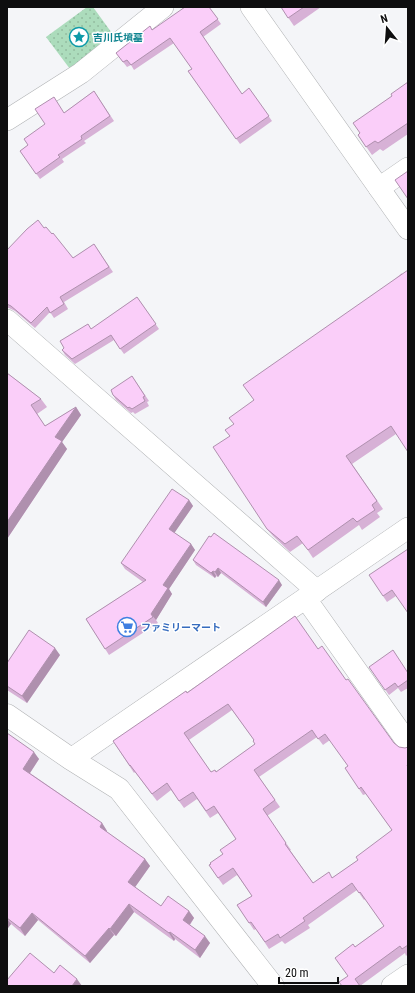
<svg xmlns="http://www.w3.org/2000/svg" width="415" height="993" font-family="'Roboto Condensed','Noto Sans JP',sans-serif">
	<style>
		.grass { fill: url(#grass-dots) }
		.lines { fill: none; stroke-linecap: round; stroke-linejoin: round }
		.minor-casing { stroke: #b0b2b4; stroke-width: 22 }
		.tertiary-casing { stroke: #b0b2b4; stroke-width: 23 }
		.minor { stroke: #fff; stroke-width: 21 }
		.tertiary { stroke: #fff; stroke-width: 22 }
		.wall { fill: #d7b1d6; fill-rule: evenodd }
		.shaded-wall { fill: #af90ae }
		.building { fill: #facef9; stroke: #af90ae; fill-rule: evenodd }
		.labels { text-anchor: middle; stroke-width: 3; stroke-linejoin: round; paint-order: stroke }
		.culture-label { font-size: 10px; font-weight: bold; fill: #0d838f; stroke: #fff; text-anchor: start }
		.shop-label { font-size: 10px; font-weight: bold; fill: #366cbe; stroke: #fff; text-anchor: start }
	</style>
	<defs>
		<pattern id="grass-dots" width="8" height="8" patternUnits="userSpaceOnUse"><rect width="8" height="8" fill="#acdcbc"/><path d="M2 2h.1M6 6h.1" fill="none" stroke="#93bca0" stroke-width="1.8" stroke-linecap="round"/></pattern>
	</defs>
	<rect width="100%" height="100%" fill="#f4f5f8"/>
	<path class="grass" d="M87 7H93L114 36 70 69 46 37Z"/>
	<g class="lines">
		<defs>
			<g id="minor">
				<path d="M251 7 408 229"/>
				<path d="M7 120 81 73 163 7"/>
				<path d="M379 188 408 168"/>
				<path d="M7 320 317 591"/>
				<path d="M306 599 408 743"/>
				<path d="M71 759 408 528"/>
				<path d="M392 986 408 975"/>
			</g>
			<path id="tertiary" d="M7 715 71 759 119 789 273 986"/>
		</defs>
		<use href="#minor" class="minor-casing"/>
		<use href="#tertiary" class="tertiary-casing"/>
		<use href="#minor" class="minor"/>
		<use href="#tertiary" class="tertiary"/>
	</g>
	<g class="wall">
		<path d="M209 7 221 24 203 37 242 94 249 88 272 121 240 144 188 71 192 69 174 43 134 70 131 65 127 67 116 53 152 30Z"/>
		<path d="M281 7H321L294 26Z"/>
		<path d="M408 82V134L383 151 380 149 372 155 358 135 392 96Z"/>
		<path d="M94 91 114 121 84 141 86 143 62 159 64 162 40 179 20 151 28 145 64 113Z"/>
		<path d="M44 228 52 234 73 258 94 244 113 272 64 302 68 309 54 318 50 312 35 328 15 311 9 308H7V250Z"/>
		<path d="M402 273 396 434 352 464 383 509 377 513 380 517 362 530 359 525 313 558 303 543 290 552 273 536 267 529 230 436 234 424 254 400Z"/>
		<path d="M137 297 159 329 124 354 114 340 75 364 65 355 62 350Z"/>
		<path d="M7 373 41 399 47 407 37 414 45 426 76 407 81 415 62 442 67 449 7 539Z"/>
		<path d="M132 376 149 401 147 402 149 406 135 414 133 412 131 413 116 400 113 395Z"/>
		<path d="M189 500 193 506 174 533 191 544 195 550 169 589 172 594 156 620 158 623 109 655 86 619 143 582 125 569 121 563Z"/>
		<path d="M408 549 396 596 387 602 383 596Z"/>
		<path d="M193 560 282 585 266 607 221 573 218 577 216 576 215 578 196 565Z"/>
		<path d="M318 649 346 680 394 743 399 747 405 748 408 747V954L406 956 405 953 360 986 348 976 355 947 384 926 365 899 364 900 357 890 308 925 310 928 285 944 282 941 269 949 256 929 254 930 237 905 252 896 237 875 223 885 209 865 223 854 236 839 218 813 210 818 197 799 184 808 171 790 157 801 135 772 134 773 113 741 187 693ZM232 710 254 740 255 744 216 772H211L189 740ZM317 737 323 745 330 740 348 766 359 789 363 795 366 794 392 830 358 860 332 878 313 883 290 850H291L267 816 280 807 259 777Z"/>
		<path d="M60 655 27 703 7 690V663Z"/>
		<path d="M369 667 408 672V688L401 692 398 688 389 695Z"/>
		<path d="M7 733 39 759 30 773 102 823 107 831V832L145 859 150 866 135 887 161 906 189 911 194 918 190 925 210 943 200 958 175 939 174 941 134 912 116 936 114 935 90 963 38 920 25 936 11 924 8 928 7 927Z"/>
	</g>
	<g class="shaded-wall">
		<path d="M76 407 81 415 62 442 67 449 7 539V522L55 437Z"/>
		<path d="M189 500 193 506 173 535 169 529Z"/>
		<path d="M191 544 195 550 169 589 172 594 156 620 151 614 163 585Z"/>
		<path d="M218 568 221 573 218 577 215 572Z"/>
		<path d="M213 571 216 576 215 578 211 573Z"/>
		<path d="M279 580 282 585 266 607 263 602Z"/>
		<path d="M55 648 60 655 27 703 22 696Z"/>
		<path d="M34 752 39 759 28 776 23 769Z"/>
		<path d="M102 823 107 831 105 834 100 827Z"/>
		<path d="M145 859 150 866 133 890 128 882Z"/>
		<path d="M129 904 134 912 116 936 110 929Z"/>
		<path d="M189 911 194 918 188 927 183 920Z"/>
		<path d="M32 913 38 920 25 936 20 928Z"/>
		<path d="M7 919 11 924 8 928 7 926Z"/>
		<path d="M109 928 114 935 90 963 85 956Z"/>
		<path d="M170 932 175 939 174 941 169 933Z"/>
		<path d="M205 936 210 943 200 958 195 950Z"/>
		<path d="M77 979 82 986H72Z"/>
	</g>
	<g class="building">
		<path d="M185 7H209L218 19 200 32 242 94 249 88 269 116 236 139 188 71 192 69 170 38 131 65 127 60 123 62 116 53 150 26 152 30Z"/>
		<path d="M281 7H304L288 18Z"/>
		<path d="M408 82V123L378 143 375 141 366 147 358 135 360 133 353 123 392 96 391 94Z"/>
		<path d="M94 91 110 116 81 136 82 139 58 155 60 157 36 174 20 151 28 145 24 139 45 124 35 109 54 97 64 113Z"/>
		<path d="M408 171V199L395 180Z"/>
		<path d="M38 220 44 228 46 227 52 234 53 233 73 258 94 244 109 267 60 297 64 304 50 313 47 307 31 323 11 306 7 304V250L27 229Z"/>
		<path d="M408 270V452L391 426 346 456 377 501 372 505 375 510 357 522 353 518 308 550 297 536 285 544 267 529 213 447 230 436 225 430 234 424 229 418 254 400 243 385Z"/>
		<path d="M137 297 156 324 120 349 111 335 72 359 62 350 64 348 60 341 88 324 91 329Z"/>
		<path d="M7 373 41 399 31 405 45 426 76 407 55 437 62 441 7 522Z"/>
		<path d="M132 376 145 396 143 397 145 401 132 409 129 407 128 408 113 395 111 390Z"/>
		<path d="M172 489 189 500 169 529 191 544 163 585 168 588 151 614 153 617 105 649 86 619 146 580 121 563Z"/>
		<path d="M214 533 279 580 263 602 218 568 215 572 213 571 211 573 193 560 209 536 211 537Z"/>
		<path d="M408 549V613L392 590 383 596 369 575Z"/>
		<path d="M295 616 318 649 322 646 346 680 348 679 394 743 399 747 405 748 408 747V765H407L408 767V945L402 949 400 946 355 979 360 986H342L339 982 348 976 335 958 353 944 355 947 384 926 360 892 359 893 352 883 303 918 305 921 280 938 278 934 265 942 251 922 249 923 237 905 252 896 233 868 218 878 209 865 211 864 210 863 223 854 220 850 236 839 214 806 206 811 193 792 179 801 167 783 152 794 130 765V766L113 741 186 691 187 693ZM228 704 254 740 253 741 255 744 216 772 215 770 211 772 184 733ZM312 730 318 739 325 734 348 766 345 768 359 789 361 787 392 830 356 857 358 860 332 878 329 872 313 883 285 844 286 843 263 809 275 800 254 770Z"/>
		<path d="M29 630 55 648 22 696 7 686V663Z"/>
		<path d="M393 650 408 673V680L398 687 395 683 385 690 369 667Z"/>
		<path d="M7 733 34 752 23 769 102 823 100 827 145 859 128 882 161 906 168 896 189 911 183 920 205 936 195 950 170 932 169 933 129 904 110 929 109 928 85 956 32 913 20 928 7 918Z"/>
		<path d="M30 953 54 973 60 965 77 979 72 986H7V980Z"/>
	</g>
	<defs>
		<symbol id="sight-ring" viewBox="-11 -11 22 22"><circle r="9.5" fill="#fff" stroke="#0f9aa8" stroke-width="1.5"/><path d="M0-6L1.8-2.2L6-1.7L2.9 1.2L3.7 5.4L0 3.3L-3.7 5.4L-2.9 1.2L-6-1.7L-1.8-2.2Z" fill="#0f9aa8"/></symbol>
		<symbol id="supermarket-ring" viewBox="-11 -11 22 22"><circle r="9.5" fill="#fff" stroke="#3f7fe0" stroke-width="1.5"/><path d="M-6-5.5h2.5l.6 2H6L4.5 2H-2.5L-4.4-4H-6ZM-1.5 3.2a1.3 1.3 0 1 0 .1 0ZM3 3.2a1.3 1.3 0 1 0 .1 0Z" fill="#3f7fe0"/></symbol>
	</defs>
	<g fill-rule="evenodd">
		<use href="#sight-ring" x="68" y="26" width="22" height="22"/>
		<use href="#supermarket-ring" x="116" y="616" width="22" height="22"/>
	</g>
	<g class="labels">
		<g class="culture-label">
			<text x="93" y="41">吉川氏墳墓</text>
		</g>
		<g class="shop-label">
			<text x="141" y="631">ファミリーマート</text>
		</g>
	</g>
	<rect width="415" height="993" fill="none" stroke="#0e0e0f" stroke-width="16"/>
	<g transform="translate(387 28) rotate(343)" stroke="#ffffff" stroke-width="3" paint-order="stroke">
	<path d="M0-3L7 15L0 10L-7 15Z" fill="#0e0e0f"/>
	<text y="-6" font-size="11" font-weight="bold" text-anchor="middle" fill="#0e0e0f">N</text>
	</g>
	<path d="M279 977v6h59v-6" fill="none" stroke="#0e0e0f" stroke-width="2"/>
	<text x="285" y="977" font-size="12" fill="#0e0e0f" stroke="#ffffff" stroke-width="3" paint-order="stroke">20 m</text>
</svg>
